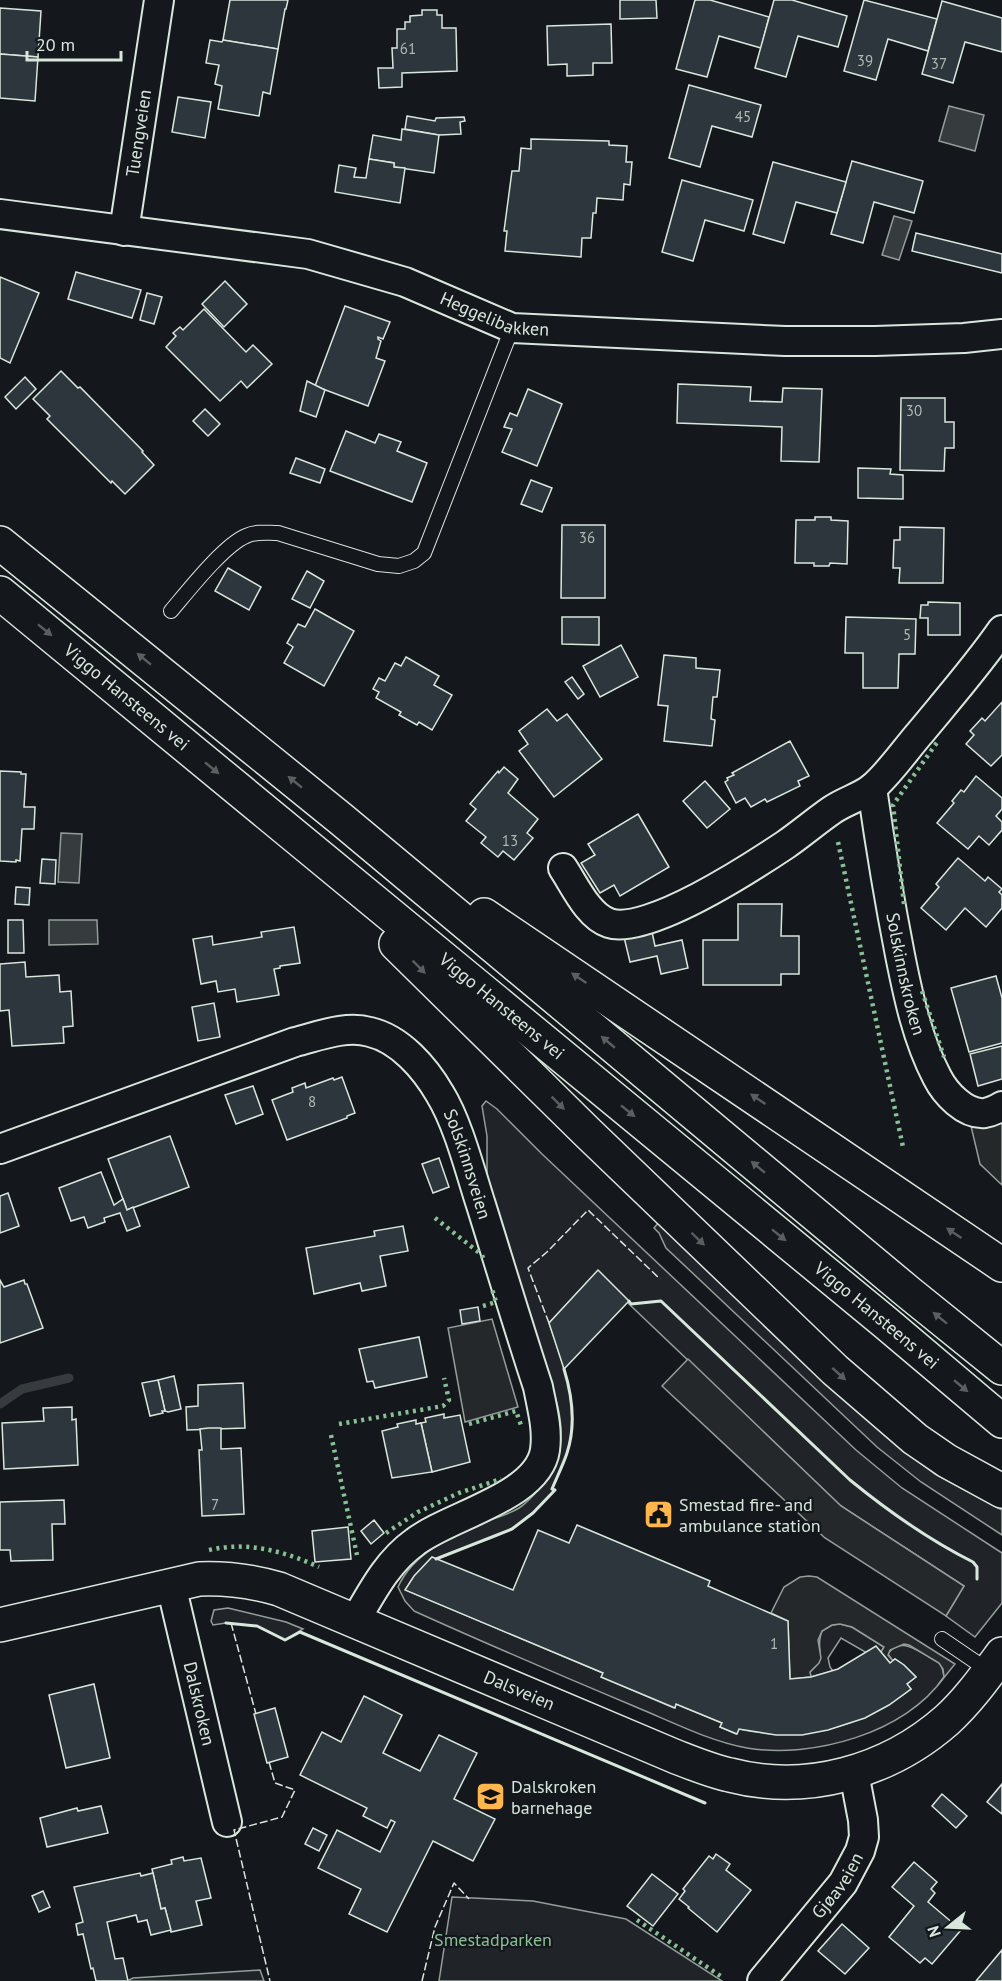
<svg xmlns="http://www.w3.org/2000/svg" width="1002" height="1981" font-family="'PT Sans',sans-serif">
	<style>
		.green { fill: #202428; stroke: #939e99; stroke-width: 1.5 }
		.parking { fill: #24282b; stroke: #939e99; stroke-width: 1.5 }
		.water { fill: #363b3e; stroke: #939e99; stroke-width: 1.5 }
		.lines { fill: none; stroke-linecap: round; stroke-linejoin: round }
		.stream { stroke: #363b3e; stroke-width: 9 }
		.building { fill: #2c363c; stroke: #d8e6dc; stroke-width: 1.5 }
		.service-casing { stroke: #d8e6dc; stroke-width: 16 }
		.minor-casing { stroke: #d8e6dc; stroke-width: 32 }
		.tertiary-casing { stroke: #d8e6dc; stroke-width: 36 }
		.trunk-casing { stroke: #d8e6dc; stroke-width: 36 }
		.service { stroke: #14181c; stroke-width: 14 }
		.minor { stroke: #14181c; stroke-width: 28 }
		.tertiary { stroke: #14181c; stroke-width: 33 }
		.trunk { stroke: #14181c; stroke-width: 33 }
		.hedge { stroke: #8ac095; stroke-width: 4.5; stroke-dasharray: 3 4.5; stroke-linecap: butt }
		.fence { stroke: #d8e6dc; stroke-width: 1.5; stroke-dasharray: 8 3; stroke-linecap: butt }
		.wall { stroke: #d8e6dc; stroke-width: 3 }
		.oneway { fill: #59605f }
		.labels { text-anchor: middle; stroke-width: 4.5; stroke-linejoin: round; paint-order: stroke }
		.number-label { font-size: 15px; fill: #adbab4 }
		.street-label { font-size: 18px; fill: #d8e6dc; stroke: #14181c }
		.poi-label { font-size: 18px; fill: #d8e6dc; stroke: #14181c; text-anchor: start }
		.park-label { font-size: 18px; fill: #8ac095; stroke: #14181c }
	</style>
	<rect width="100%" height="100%" fill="#14181c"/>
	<g class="green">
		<path d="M486 1101 497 1109 542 1154 856 1450 902 1488 1002 1553V1603L975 1637 946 1616 964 1586 841 1506 630 1305 598 1271 549 1323C564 1368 579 1402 568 1450 565 1463 557 1476 552 1488L555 1490C543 1504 529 1518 513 1528 479 1549 424 1549 406 1590L603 1673 602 1677 674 1708 676 1704 722 1723 720 1727 736 1734 739 1729C801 1743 861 1728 911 1689L907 1684 916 1677 904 1665 895 1659 893 1661 888 1654C898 1638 913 1648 926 1655 930 1658 935 1660 939 1663 943 1667 943 1672 944 1677 906 1733 812 1759 747 1748 709 1741 672 1722 636 1707 562 1676 487 1644 414 1611L405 1601 398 1587C415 1549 458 1534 493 1519 502 1516 511 1513 519 1508 527 1503 533 1496 539 1489 574 1451 561 1407 544 1364L487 1181V1136L482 1106Z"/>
		<path d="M659 1222 880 1431 935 1474 1002 1510V1535L921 1482 877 1447 666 1248 659 1233 654 1228Z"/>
		<path d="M228 1608 286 1622 303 1629 285 1640 257 1626 226 1623 213 1625 211 1621 214 1610Z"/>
		<path d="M840 1624 852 1627 884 1647 881 1652 867 1653 841 1638 828 1658 830 1667 833 1671 811 1677 810 1672C829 1654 814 1651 822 1631L832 1625Z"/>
		<path d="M452 1897 533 1901 626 1919 722 1981H439Z"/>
		<path d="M260 1970 264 1981H127L133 1978Z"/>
	</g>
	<g class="parking">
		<path d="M1002 1120V1185L980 1164 970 1122Z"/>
		<path d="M492 1319 518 1407 465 1422 448 1328Z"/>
		<path d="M688 1359 841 1506 964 1586 946 1616 825 1538 662 1386Z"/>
		<path d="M809 1576 817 1577 955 1664 938 1685 944 1677 943 1669 939 1663 909 1645 904 1644 890 1650 888 1655 893 1661 890 1663 881 1652 884 1647 852 1627 840 1624 832 1625 822 1631 818 1640 821 1658 819 1663 810 1672 811 1677 790 1679 788 1621 771 1613 784 1587 800 1577Z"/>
	</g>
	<g class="water">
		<path d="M949 106 984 115 975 151 939 141Z"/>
		<path d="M894 216 912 221 899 260 882 255Z"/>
		<path d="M61 833 82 834 79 883 58 882Z"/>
		<path d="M49 920H97L98 944 49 945Z"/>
	</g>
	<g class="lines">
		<path class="stream" d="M0 1404 22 1389 69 1378"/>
	</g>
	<g class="building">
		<path d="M230 0H288L286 9H285L278 49 223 40Z"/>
		<path d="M620 0H656L657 18 620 19Z"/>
		<path d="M695 0H710L769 17 761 48 719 36 707 77 676 69Z"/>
		<path d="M774 0H792L847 16 838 47 798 36 786 77 755 68Z"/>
		<path d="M864 0 937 19 928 51 888 39 876 80 844 71Z"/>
		<path d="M942 1 1002 18V52L965 42 953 83 922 74Z"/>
		<path d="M0 8 41 11 38 57 0 54Z"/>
		<path d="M422 10H437V15H442V28H456L457 71 402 73V87L379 88 378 68H393L392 48H397V29H405V22H410V16L422 15Z"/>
		<path d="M611 24 612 63H593V75L567 76V64L548 65 547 26Z"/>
		<path d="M210 40 222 42 223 40 278 49 270 94 263 92 259 116 218 109 222 86 215 84 219 65 206 63Z"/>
		<path d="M0 54 38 57 35 101 0 98Z"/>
		<path d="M689 85 761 105 752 137 712 126 700 167 669 158Z"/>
		<path d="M178 97 211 102 205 138 172 132Z"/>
		<path d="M407 116 435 121 436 118 464 117 465 121 460 122 461 134 439 135 405 129Z"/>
		<path d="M402 129 439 135 434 173 394 167V163L369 159 373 135 401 140Z"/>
		<path d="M531 139 609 141V145L627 146 626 162H632L630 185 624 184 623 200 597 198 596 213H593L591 238H582L581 257 505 251 507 231H504L512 171H519L521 148 531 149Z"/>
		<path d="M369 159 394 163V167L405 168 400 203 335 192 339 165 356 168 354 177 366 178Z"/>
		<path d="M852 161 923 181 914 213 874 202 863 243 831 234Z"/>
		<path d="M773 162 846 182 837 213 796 202 784 243 753 234Z"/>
		<path d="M682 180 753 200 744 231 705 220 693 261 662 252Z"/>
		<path d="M916 233 1002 254V273L912 251Z"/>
		<path d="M76 272 141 290 132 318 68 299Z"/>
		<path d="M0 277 39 293 10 363 0 358Z"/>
		<path d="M225 281 247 304 224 327 202 304Z"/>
		<path d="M147 293 162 297 154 324 140 320Z"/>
		<path d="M345 306 390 322 383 339 378 337V339L381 341 376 358 385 361 368 406 315 386Z"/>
		<path d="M204 309 246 352 253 345 272 364 247 388 241 381 220 401 166 347 176 336 173 333 180 327 183 330Z"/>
		<path d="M61 371 78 388 80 387 143 451 142 452 154 465 125 494 112 481 111 483 47 419 50 416 33 399Z"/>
		<path d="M25 377 36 389 16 409 5 397Z"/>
		<path d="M307 381 325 390 316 417 300 411Z"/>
		<path d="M678 384 751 387 750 401 782 402 783 388 822 389 819 462 781 461 782 427 677 423Z"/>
		<path d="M528 389 562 404 537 466 502 452 512 429 504 427 510 413 517 416Z"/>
		<path d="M901 398H945V422H954V448H945L944 471 900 470Z"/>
		<path d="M205 409 220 424 208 436 193 421Z"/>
		<path d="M346 431 375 443 379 434 401 442 397 451 427 463 412 502 330 471Z"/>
		<path d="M296 458 325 469 320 483 290 473Z"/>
		<path d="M858 468 891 469 890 474 903 475V499L858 498Z"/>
		<path d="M531 480 552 488 542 512 521 504Z"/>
		<path d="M815 517H831V520L848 521 847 564 830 563 829 566H814V563H795L796 520H815Z"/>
		<path d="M562 525H605V598H561Z"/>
		<path d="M900 527 944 528 943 583H899L900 568H893L894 540H900Z"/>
		<path d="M228 568 261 587 249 610 215 591Z"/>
		<path d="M307 571 324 581 310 608 292 599Z"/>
		<path d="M928 602 960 603V635H928V618H920L921 605H928Z"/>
		<path d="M315 609 354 631 324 686 284 663 293 647 287 643 298 624 305 627Z"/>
		<path d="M562 617H599V645L562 644Z"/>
		<path d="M846 617 916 619 915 654H899L898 688H863V653H845Z"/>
		<path d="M621 645 638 677 600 697 583 666Z"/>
		<path d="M664 655 696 658V668L720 670 717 697H713L711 719 715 720 712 746 664 741 668 706 658 705Z"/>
		<path d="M406 657 439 676 434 685 452 695 432 730 419 722 417 725 399 715 401 712 376 698 379 692 373 689 379 678 385 681 395 663 401 666Z"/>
		<path d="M572 677 584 694 578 699 565 682Z"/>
		<path d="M1002 702V755L991 766 966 744 974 735 970 731 982 718 985 721Z"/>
		<path d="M547 709 557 721 567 714 602 759 554 797 519 751 528 744 519 731Z"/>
		<path d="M790 741 809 776 798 781 800 786 767 802 765 799 751 807 745 798 736 803 725 782 728 780 727 778 734 775 732 773Z"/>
		<path d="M504 767 518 779 508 793 538 819 527 833 533 838 514 860 503 851 498 857 481 843 486 837 466 821 476 809 470 804 498 771 499 773Z"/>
		<path d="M0 771 21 772V774H26L24 807H35L34 829H22L20 861 16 860V862L0 861Z"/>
		<path d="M976 776 1002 798V809L996 816 1002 822V830L989 845 979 836 968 849 937 823 954 803 952 801 961 790 964 792Z"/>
		<path d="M705 781 730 809 707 828 683 801Z"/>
		<path d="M638 814 669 867 620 896 614 885 600 893 581 863 595 855 588 844Z"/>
		<path d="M958 858 985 881 988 877 1002 889 999 892 1002 895V908L986 927 965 908 946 930 921 908 939 887 936 884Z"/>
		<path d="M42 859 56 860 55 884 40 883Z"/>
		<path d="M16 887 30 888 29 905 15 904Z"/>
		<path d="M738 904H782L781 936H799V974H781V985H703V940H738Z"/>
		<path d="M8 920H23L24 953H8Z"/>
		<path d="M294 927 300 963 280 966V968L274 969 279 995 237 1002 235 989 218 992 216 981 201 984 193 939 212 936 213 945 262 937 261 932Z"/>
		<path d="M652 932 655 946 682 940 688 968 661 974 657 956 630 962 624 937Z"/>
		<path d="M25 962 26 977 59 975 60 992 71 991 73 1026 63 1027 64 1043 12 1046 9 1010 0 1011V964Z"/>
		<path d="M996 976 1002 998V1043L969 1052 951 988Z"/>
		<path d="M214 1003 220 1037 198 1041 192 1007Z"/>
		<path d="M1002 1046V1079L978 1086 970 1054Z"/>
		<path d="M342 1077 355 1113 347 1116V1118L287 1140 272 1100 293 1092 292 1088 305 1083 306 1088 333 1078 334 1080Z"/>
		<path d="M253 1086 263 1114 236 1124 225 1095Z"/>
		<path d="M170 1136 189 1187 127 1210 108 1159Z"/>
		<path d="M439 1158 449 1187 433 1193 422 1164Z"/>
		<path d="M101 1172 114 1205 123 1199 127 1210 133 1207 140 1226 127 1231 120 1213 104 1218 105 1222 88 1228 84 1217 71 1221 59 1188Z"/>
		<path d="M8 1193 19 1226 0 1233V1196Z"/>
		<path d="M403 1226 408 1251 380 1256 386 1286 362 1291 360 1283 314 1294 306 1248 375 1236 374 1231Z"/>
		<path d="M598 1270 629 1301 564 1369 549 1323Z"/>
		<path d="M0 1280 4 1287 24 1280 25 1284H27L43 1328 0 1343Z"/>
		<path d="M478 1307 480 1321 462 1324 460 1310Z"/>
		<path d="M419 1337 427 1377 375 1388 373 1381 367 1382 359 1349Z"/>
		<path d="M174 1376 181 1409 168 1412 165 1411 158 1380Z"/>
		<path d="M158 1380 165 1411H162L163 1413 150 1416 142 1383Z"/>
		<path d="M243 1383 245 1428 187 1430 186 1407 198 1406V1385Z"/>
		<path d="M72 1407V1420L76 1419 78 1465 4 1469 2 1423 44 1421 43 1408Z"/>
		<path d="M444 1414V1418L460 1415 470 1462 432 1472 421 1423 426 1422 425 1418Z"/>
		<path d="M416 1420V1424L421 1423 432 1472 392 1478 382 1431 398 1427 397 1424Z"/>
		<path d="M209 1428H221V1449L241 1448 244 1514 202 1516 199 1450H202L200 1429Z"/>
		<path d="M64 1500 65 1524H52L53 1560 11 1561 10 1550H0V1502Z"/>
		<path d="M374 1520 384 1533 371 1544 361 1531Z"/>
		<path d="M577 1525 710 1581 708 1586 788 1621 790 1679 811 1677 838 1669 876 1646 890 1663 895 1659 904 1665 916 1677 907 1684 911 1689 889 1705 865 1718 828 1730 802 1735H776L739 1729 737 1734 720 1727 722 1723 676 1704 675 1708 601 1677 603 1673 405 1590 414 1576 432 1557 513 1590 538 1530 569 1543Z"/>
		<path d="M348 1527 351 1559 315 1562 312 1531Z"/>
		<path d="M94 1684 110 1758 66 1768 49 1695Z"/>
		<path d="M364 1696 402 1715 383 1753 420 1771 439 1735 477 1753 454 1799 495 1819 473 1861 433 1841 387 1932 349 1914 361 1889 318 1868 337 1830 380 1852 395 1822 391 1820 387 1828 363 1816 367 1808 300 1775 322 1732 341 1742Z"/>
		<path d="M275 1708 288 1757 267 1763 254 1714Z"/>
		<path d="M1002 1784V1814L987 1802Z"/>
		<path d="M942 1794 967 1816 956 1828 932 1806Z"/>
		<path d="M101 1806 108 1833 47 1847 40 1818 77 1808 78 1811Z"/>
		<path d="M313 1828 327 1835 319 1851 305 1844Z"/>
		<path d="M716 1854 730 1864 726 1870 751 1890 717 1932 688 1908 689 1907 679 1899 685 1891 683 1889 709 1856 713 1859Z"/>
		<path d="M183 1857 184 1861 201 1858 211 1898 196 1901 202 1925 171 1932 165 1908 161 1909 152 1869 172 1864 171 1860Z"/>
		<path d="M914 1862 937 1882 931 1889 935 1893 928 1902 961 1930 932 1964 925 1958 920 1963 889 1937 914 1906 892 1887Z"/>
		<path d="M140 1873 141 1876 153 1873 161 1909 165 1908 171 1930 151 1935 147 1920 138 1922 136 1915 107 1922 115 1959 123 1958 128 1981H96L93 1968 91 1969 83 1934 78 1935 76 1924 83 1922 74 1887Z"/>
		<path d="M652 1874 678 1894 653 1926 627 1906Z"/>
		<path d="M43 1891 50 1907 39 1912 32 1896Z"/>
		<path d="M842 1924 869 1948 845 1974 818 1951Z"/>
		<path d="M1002 1950V1981H976Z"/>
	</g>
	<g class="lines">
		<defs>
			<g id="service">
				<path d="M171 611C188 591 224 545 246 536 256 531 267 533 278 533L378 564 399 566 414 561 424 553 512 328"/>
				<path d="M942 1639 989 1671"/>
			</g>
			<g id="minor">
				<path id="s1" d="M0 214 308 254 405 282 512 328 785 341H875L964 338 1002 334"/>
				<path id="s2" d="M124 231 159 0"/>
				<path id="s3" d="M872 788C880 844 889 899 900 955 908 995 917 1039 937 1077 945 1093 965 1115 985 1113 991 1112 997 1109 1002 1106"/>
				<path d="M563 868C575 886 588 916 609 923 647 936 752 867 785 845 801 834 816 821 832 810 845 801 861 797 872 788 888 775 906 749 920 733 948 699 977 666 1002 630"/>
				<path id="s4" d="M0 1149 295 1042C319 1036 346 1025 370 1032 400 1039 425 1068 440 1094 458 1123 470 1171 481 1205 500 1266 518 1326 538 1387 542 1408 548 1429 545 1450 538 1497 450 1515 415 1542 387 1562 372 1592 355 1621"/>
				<path id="s5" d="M171 1585 227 1822"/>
				<path id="s6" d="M762 1981 843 1883 860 1851 864 1837 863 1820 854 1773"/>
			</g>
			<g id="tertiary">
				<path id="s7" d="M0 1625 199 1579C227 1578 252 1581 279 1589L674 1756C692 1763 711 1771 730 1775 806 1795 888 1772 947 1720 968 1701 985 1677 1002 1654"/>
			</g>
			<g id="trunk">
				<path d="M0 543 341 819 908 1292 1002 1368"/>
				<path id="s8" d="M0 593 886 1323 1002 1421"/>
				<path d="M484 915 1002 1265"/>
				<path d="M396 944 588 1133 835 1370 915 1439 947 1461 1002 1491"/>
			</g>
		</defs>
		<use href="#service" class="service-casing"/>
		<use href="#minor" class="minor-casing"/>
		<use href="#tertiary" class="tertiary-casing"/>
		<use href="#trunk" class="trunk-casing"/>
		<use href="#service" class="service"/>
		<use href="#minor" class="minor"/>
		<use href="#tertiary" class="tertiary"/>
		<use href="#trunk" class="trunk"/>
		<g class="hedge">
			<path d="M838 842 903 1147"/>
			<path d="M904 904 893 805 938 741"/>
			<path d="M922 991 944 1057"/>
			<path d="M435 1218 482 1255 483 1258"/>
			<path d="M483 1306 496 1302 492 1289"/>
			<path d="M339 1424 443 1406 449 1400 444 1378"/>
			<path d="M469 1424 516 1411 522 1428"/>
			<path d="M331 1435 357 1555"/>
			<path d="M386 1533 418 1512 459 1493 501 1479"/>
			<path d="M209 1550C248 1541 283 1551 319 1567"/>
			<path d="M637 1920 722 1977"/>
		</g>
		<g class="fence">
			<path d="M549 1323 528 1268 547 1252 588 1210 660 1279"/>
			<path d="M226 1623 257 1626 285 1640 300 1632 705 1803"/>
			<path d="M231 1623 256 1714"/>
			<path d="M269 1762 275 1783 295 1790 282 1817 234 1830 270 1981"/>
			<path d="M422 1981 435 1927 454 1883 469 1899"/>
		</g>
		<g class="wall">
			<path d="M629 1301 631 1304 661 1301 850 1480C888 1511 929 1540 973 1562L977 1567V1579"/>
			<path d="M436 1559 512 1529 533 1513 555 1490 552 1489C557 1477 563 1465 567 1453 576 1426 572 1395 564 1369"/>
			<path d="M226 1623 257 1626 285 1640 300 1632 705 1803"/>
		</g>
	</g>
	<defs><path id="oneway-solid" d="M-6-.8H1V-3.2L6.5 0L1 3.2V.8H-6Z" transform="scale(1.5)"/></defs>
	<g class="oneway">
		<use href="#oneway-solid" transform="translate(45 630) rotate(39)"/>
		<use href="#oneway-solid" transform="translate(144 659) rotate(-141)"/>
		<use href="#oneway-solid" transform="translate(212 768) rotate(39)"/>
		<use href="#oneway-solid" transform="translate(295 782) rotate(-141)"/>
		<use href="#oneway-solid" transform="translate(419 967) rotate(45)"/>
		<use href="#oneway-solid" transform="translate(579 978) rotate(-146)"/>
		<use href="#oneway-solid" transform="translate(608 1042) rotate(-140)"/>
		<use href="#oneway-solid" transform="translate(758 1099) rotate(-146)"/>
		<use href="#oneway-solid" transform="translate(558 1103) rotate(45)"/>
		<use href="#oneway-solid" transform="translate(628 1111) rotate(39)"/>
		<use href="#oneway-solid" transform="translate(758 1167) rotate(-140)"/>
		<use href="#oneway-solid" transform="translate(954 1233) rotate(-146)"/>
		<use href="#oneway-solid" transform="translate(779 1235) rotate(39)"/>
		<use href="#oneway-solid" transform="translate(698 1239) rotate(44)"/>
		<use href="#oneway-solid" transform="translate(940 1318) rotate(-141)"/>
		<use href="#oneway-solid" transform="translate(839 1374) rotate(42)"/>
		<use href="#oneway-solid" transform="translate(961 1386) rotate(40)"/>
	</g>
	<defs>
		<symbol id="civic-square" viewBox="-11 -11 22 22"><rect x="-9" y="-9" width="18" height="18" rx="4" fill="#ffb74d" stroke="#14181c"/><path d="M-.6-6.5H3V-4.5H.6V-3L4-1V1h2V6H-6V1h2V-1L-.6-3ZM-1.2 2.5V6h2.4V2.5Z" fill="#111"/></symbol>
		<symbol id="school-square" viewBox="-11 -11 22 22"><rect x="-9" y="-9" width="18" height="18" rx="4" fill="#ffb74d" stroke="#14181c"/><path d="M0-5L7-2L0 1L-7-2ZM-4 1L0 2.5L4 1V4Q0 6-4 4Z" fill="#111"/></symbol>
	</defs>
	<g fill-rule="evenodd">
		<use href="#civic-square" x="642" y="1498" width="33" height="33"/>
		<use href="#school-square" x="474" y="1780" width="33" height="33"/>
	</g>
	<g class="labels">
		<g class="number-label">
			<text x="408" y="54">61</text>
			<text x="865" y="66">39</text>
			<text x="939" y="69">37</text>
			<text x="743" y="122">45</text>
			<text x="914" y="416">30</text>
			<text x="587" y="543">36</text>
			<text x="907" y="640">5</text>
			<text x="510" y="846">13</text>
			<text x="312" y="1107">8</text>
			<text x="215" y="1510">7</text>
			<text x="774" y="1649">1</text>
		</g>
		<g class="street-label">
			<text dy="6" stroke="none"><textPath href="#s2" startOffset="99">Tuengveien</textPath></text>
			<text dy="6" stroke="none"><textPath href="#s1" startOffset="508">Heggelibakken</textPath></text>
			<text dy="6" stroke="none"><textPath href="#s8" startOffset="164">Viggo Hansteens vei</textPath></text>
			<text dy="6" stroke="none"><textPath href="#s3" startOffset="189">Solskinnskroken</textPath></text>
			<text dy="6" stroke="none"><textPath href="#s8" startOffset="650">Viggo Hansteens vei</textPath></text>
			<text dy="6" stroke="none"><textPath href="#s4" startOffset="562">Solskinnsveien</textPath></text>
			<text dy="6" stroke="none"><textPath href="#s8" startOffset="1136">Viggo Hansteens vei</textPath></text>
			<text dy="6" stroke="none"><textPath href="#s7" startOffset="546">Dalsveien</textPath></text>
			<text dy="6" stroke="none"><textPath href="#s5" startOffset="122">Dalskroken</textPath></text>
			<text dy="6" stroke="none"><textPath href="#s6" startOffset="122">Gjøaveien</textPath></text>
		</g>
		<g class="poi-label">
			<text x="679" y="1511">Smestad fire- and<tspan x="679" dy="21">ambulance station</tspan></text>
			<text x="511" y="1793">Dalskroken<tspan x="511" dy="21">barnehage</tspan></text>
		</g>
		<g class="park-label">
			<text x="493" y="1946">Smestadparken</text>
		</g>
	</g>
	<g transform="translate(948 1927) rotate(252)" stroke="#14181c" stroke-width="4.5" paint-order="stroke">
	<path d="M0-4.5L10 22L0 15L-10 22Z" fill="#d8e6dc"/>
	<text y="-9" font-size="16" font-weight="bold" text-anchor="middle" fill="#d8e6dc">N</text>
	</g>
	<path d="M27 51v9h94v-9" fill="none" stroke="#d8e6dc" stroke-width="3"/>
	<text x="36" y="51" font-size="18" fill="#d8e6dc" stroke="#14181c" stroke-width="4.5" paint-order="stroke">20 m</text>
</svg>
